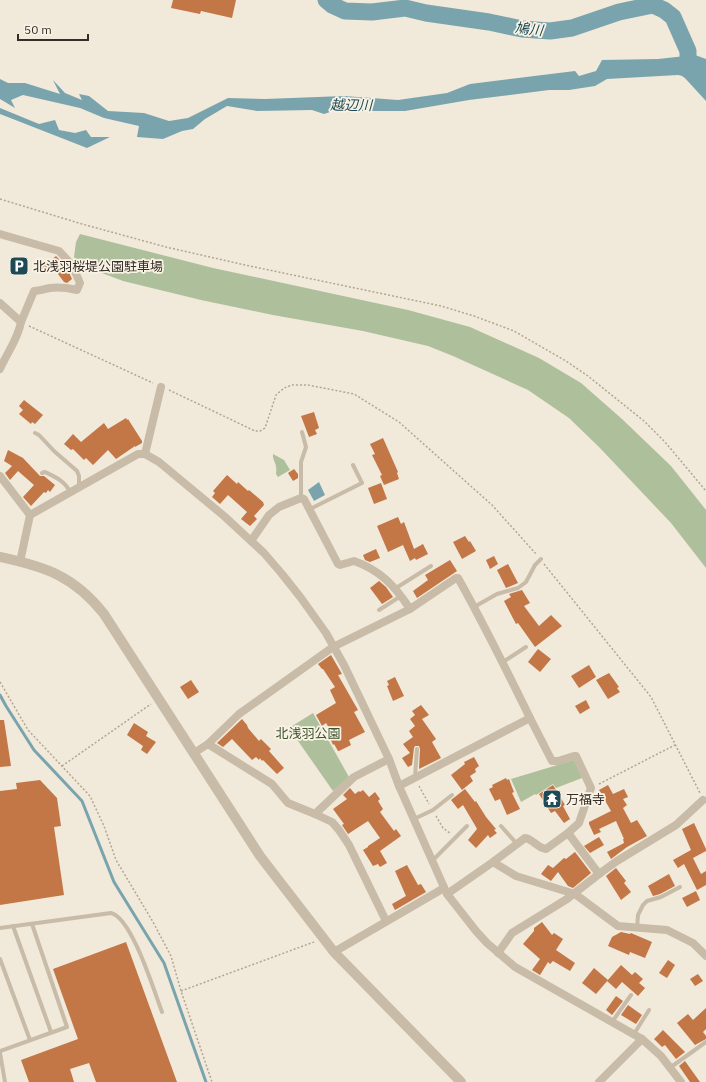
<svg xmlns="http://www.w3.org/2000/svg" width="706" height="1082" font-family="'IBM Plex Sans','Noto Sans JP',sans-serif">
	<style>
		.green { fill: #aebf9b }
		.water { fill: #7aa4ad }
		.lines { fill: none; stroke-linecap: round; stroke-linejoin: round }
		.stream { stroke: #7aa4ad; stroke-width: 3 }
		.river { stroke: #7aa4ad; stroke-width: 17 }
		.building { fill: #c37646 }
		.path { stroke: #b4a591; stroke-width: 1.5; stroke-dasharray: 2 2; stroke-linecap: butt }
		.service { stroke: #c8bba7; stroke-width: 4 }
		.minor { stroke: #c8bba7; stroke-width: 8 }
		.tertiary { stroke: #c8bba7; stroke-width: 10 }
		.labels { text-anchor: middle; stroke-width: 3.5; stroke-linejoin: round; paint-order: stroke }
		.poi-label { font-size: 13px; fill: #352d27; stroke: #f9f3e6; text-anchor: start }
		.park-label { font-size: 13px; fill: #3f532c; stroke: #f9f3e6 }
		.water-label { font-size: 14px; font-style: italic; fill: #1e4a55; stroke: #f9f3e6 }
	</style>
	<rect width="100%" height="100%" fill="#f1e9da"/>
	<g class="green">
		<path d="M80 234 213 268 408 310 470 327 539 358 581 383 622 419 671 466 706 510V568L671 523 599 447 569 418 528 390 453 356 428 346 363 331 273 315 201 300 123 281 78 264 74 257 76 242Z"/>
		<path d="M273 454 284 460 290 470 278 477 276 474C278 463 272 461 273 454Z"/>
		<path d="M313 713 349 777 333 791 289 728Z"/>
		<path d="M574 760 582 778 556 788 553 784 536 795 535 794 521 802 511 779Z"/>
	</g>
	<g class="water">
		<path d="M695 55 706 59V101L683 76 678 75 607 79 595 86 569 90H549L469 100 405 111H333L324 114 312 110 257 111 227 106 205 119 193 129 182 131 163 139 137 137 139 126 104 118 80 108 23 95 11 100 15 108 0 99V79L8 83H25L60 94 53 80 65 93 82 100 79 94 89 96 108 111 144 113 169 121 188 118 228 98 265 99 344 96 398 100 447 93 470 84 575 71 579 76 596 71 602 60 658 59Z"/>
		<path d="M0 108 39 124 55 120 59 130 75 133 86 130 91 137H110L87 148 0 114Z"/>
		<path d="M319 482 325 495 314 501 308 490Z"/>
	</g>
	<g class="lines">
		<path class="stream" d="M0 695 6 706 34 750 82 801 114 882 164 963 206 1082"/>
		<path class="river" d="M326 0 332 5 345 11 372 12 405 8 426 13 489 22 522 29 550 31 572 28 619 12 653 5 664 10 673 17 688 51V70"/>
	</g>
	<g class="building">
		<path d="M173 0H236L232 18 201 11 200 14 171 8Z"/>
		<path d="M56 256 67 268 72 279 67 283 64 282 49 262Z"/>
		<path d="M47 261 52 267 45 272 40 266Z"/>
		<path d="M24 400 43 415 35 424 32 422 31 424 19 414 23 410 19 406Z"/>
		<path d="M314 412 319 428 315 430 317 434 309 437 301 416Z"/>
		<path d="M126 418 127 420 128 419 142 441V443L135 447V446L116 459 108 450 93 465 86 458 84 460 73 449 71 450 64 444 73 434 81 442 104 423 108 429Z"/>
		<path d="M383 438 398 472 397 473 399 479 384 485 380 476 382 475 372 455 375 454 370 444Z"/>
		<path d="M8 450 23 458 40 476H44L55 485 50 492 48 490 46 493 44 492 31 506 23 497 34 485 18 471 10 480 5 473 12 466 4 461Z"/>
		<path d="M294 469 298 474V478L293 481 288 473Z"/>
		<path d="M227 475 237 484 238 482 248 491 249 490 263 502 264 505 254 516 257 519 250 526 241 519 247 512 228 495 220 504 212 497 215 493 213 491Z"/>
		<path d="M381 483 387 499 374 504 368 488Z"/>
		<path d="M398 517 401 524 404 522 414 549 423 544 428 554 416 560 415 558 410 561 403 545 388 552 377 526Z"/>
		<path d="M465 536 469 542 470 541 476 551 462 559 453 542Z"/>
		<path d="M376 549 380 558 370 562 365 560 363 555Z"/>
		<path d="M494 556 498 564 490 569 486 560Z"/>
		<path d="M450 560 457 571 417 598 413 591 428 580 425 575Z"/>
		<path d="M508 564 518 583 506 588 497 570Z"/>
		<path d="M379 581 386 587 393 597 382 604 370 588Z"/>
		<path d="M522 590 530 603 524 606 539 626 551 615 562 626 535 647 518 623 516 624 504 601 511 597 509 594Z"/>
		<path d="M538 649 551 659 540 672 528 662Z"/>
		<path d="M331 655 342 674 338 675 358 710 354 712 365 732 349 740 351 745 339 751H338L334 744 333 745 330 738 334 736 326 723 322 726 316 715 336 703 330 690 335 687 323 669H322L318 664Z"/>
		<path d="M589 665 596 677 579 688 571 676Z"/>
		<path d="M609 673 619 687 617 688 620 692 608 699 596 680Z"/>
		<path d="M395 677 404 696 393 701 387 686 389 685 387 681Z"/>
		<path d="M191 680 199 692 188 699 180 687Z"/>
		<path d="M586 700 590 708 580 714 575 706Z"/>
		<path d="M421 705 429 715 422 719 436 739 432 742 441 758 419 769 420 749 419 746H415L414 748 412 765 408 767 402 758 410 753 403 744 413 737 409 731 415 726 410 719 415 715 412 711Z"/>
		<path d="M242 719 247 725 248 728 259 741 261 739 271 749 269 751 284 768 277 774 263 760 262 761 260 758 259 760 256 757 252 760 232 739 223 747 217 743Z"/>
		<path d="M0 720H4L11 766 0 767Z"/>
		<path d="M134 723 148 732 146 736 156 742 147 754 141 750 143 746 127 735Z"/>
		<path d="M474 757 479 766 475 769 476 772 470 776 473 781 462 790 451 775 465 764 464 762Z"/>
		<path d="M506 778 507 780 509 779 512 787 514 792 512 793 520 809 507 815 500 799 495 801 489 789 493 787 492 785Z"/>
		<path d="M40 780 57 798 61 826 54 827 64 895 0 905V791L17 789 16 783Z"/>
		<path d="M553 785 565 805 563 806 570 819 564 823 555 811 551 813 539 794Z"/>
		<path d="M608 785 613 794 624 789 628 797 623 799 627 805 623 808 631 823 637 820 647 836 627 847 611 859 607 852 624 843 623 839H624L616 821 599 829 601 832 594 835 589 824V822L611 811 599 790Z"/>
		<path d="M350 788 355 794 359 791 360 792 363 790 369 797 375 792 380 799 378 801 383 809 380 812 394 831 396 829 401 836 380 851 387 863 380 867 378 864 373 866 363 850 368 847V846L380 838 368 821 348 834 342 825 344 824 333 809 347 799 343 795Z"/>
		<path d="M465 789 475 802 476 801 486 817 496 829 494 830 497 833 490 838 488 835 476 848 468 840 477 829 476 827 463 805 458 809 451 800Z"/>
		<path d="M694 823 706 849V851L693 858 701 874 706 871V885L697 890 684 864 678 868 673 860 691 850 682 829Z"/>
		<path d="M599 837 604 845 590 853 584 846Z"/>
		<path d="M575 852 591 873 573 888 568 886 558 872 551 881 541 874 548 865 553 868 564 858 566 859Z"/>
		<path d="M407 865 418 885 421 884 426 892 395 910 392 904 406 896 395 871Z"/>
		<path d="M616 868 626 881 624 883 631 892 621 900 606 876Z"/>
		<path d="M669 874 675 886 660 894 653 896 648 886Z"/>
		<path d="M696 891 700 900 687 907 682 898Z"/>
		<path d="M542 922 552 935 554 933 563 939 556 950 575 963 570 971 553 961 550 964 548 962 540 975 532 970 540 959 523 944 534 931V928Z"/>
		<path d="M621 932 630 934 631 933 652 942 645 958 630 952 629 955 608 946 612 937Z"/>
		<path d="M126 942 177 1082H96L89 1063 70 1069 74 1082H29L21 1060 78 1039 53 969Z"/>
		<path d="M668 960 675 965 667 978 659 973Z"/>
		<path d="M621 965 632 975 635 972 643 979 639 983 645 988 638 996 622 982 616 989 607 981Z"/>
		<path d="M594 968 608 980 596 994 582 983Z"/>
		<path d="M698 974 703 981 695 986 690 979Z"/>
		<path d="M616 996 623 1001 612 1015 606 1010Z"/>
		<path d="M628 1005 642 1015 636 1024 621 1015Z"/>
		<path d="M706 1008V1029L703 1032 706 1036V1039L695 1045 677 1023 688 1014 693 1020Z"/>
		<path d="M663 1030 685 1052 676 1059 665 1045 662 1047 654 1039Z"/>
		<path d="M685 1061 700 1082H690L679 1066Z"/>
	</g>
	<g class="lines">
		<g class="path">
			<path d="M0 199 82 224 166 247 245 265 441 306 474 316 514 331 566 361 588 376 644 421 665 442 706 491"/>
			<path d="M29 326 153 383"/>
			<path d="M169 390 255 431H260L265 428 276 395 284 388 292 385H308L354 394 399 422 492 505 537 555"/>
			<path d="M544 564 651 697 700 793"/>
			<path d="M0 682 28 730 90 796 104 826 116 860 153 922 171 956 181 991 212 1082"/>
			<path d="M62 766 151 704"/>
			<path d="M599 784 675 745"/>
			<path d="M419 786 429 804"/>
			<path d="M436 816 443 828 451 834"/>
			<path d="M181 991 314 942"/>
		</g>
		<g class="service">
			<path d="M35 433 39 435 54 451 77 471 79 476V487"/>
			<path d="M42 473 45 472C55 477 65 481 70 492"/>
			<path d="M301 498V462L306 447 302 432"/>
			<path d="M310 509 362 483 353 465"/>
			<path d="M396 588 431 566"/>
			<path d="M474 607 497 594 518 588 526 582 535 565 541 559"/>
			<path d="M379 610 401 596"/>
			<path d="M503 662 526 647"/>
			<path d="M415 777 417 749"/>
			<path d="M414 819 433 810 452 795"/>
			<path d="M501 826 517 844"/>
			<path d="M432 861 467 826"/>
			<path d="M13 926 51 1032"/>
			<path d="M0 928 111 913C132 918 154 991 162 1012"/>
			<path d="M637 928 638 915 643 905 647 901 661 897 680 887"/>
			<path d="M0 959 30 1040"/>
			<path d="M612 1022 631 995"/>
			<path d="M634 1034 649 1010"/>
			<path d="M0 1051 67 1027 32 924"/>
			<path d="M0 1053 5 1082"/>
			<path d="M671 1067 706 1042"/>
		</g>
		<g class="minor">
			<path d="M0 234 59 251 72 265 80 283 77 290C68 288 59 287 50 288 44 289 40 291 34 291L21 322"/>
			<path d="M0 303 21 322C18 339 7 353 0 369"/>
			<path d="M145 454 161 387"/>
			<path d="M0 476 30 515"/>
			<path d="M251 541 269 515 279 507 301 498 304 499 338 564 340 565 354 561C380 570 395 586 410 609"/>
			<path d="M20 562 30 515 138 454H145L159 462 224 516 264 553 282 574 301 598 326 633 344 665 389 759 399 786 447 894 476 931 487 943 515 967 642 1039 661 1056 681 1082"/>
			<path d="M208 744 272 784 288 803 315 814 332 822 339 830 349 845 386 921"/>
			<path d="M194 753 208 744 239 714 333 647 410 609 456 578H458C484 624 507 671 530 718"/>
			<path d="M399 786 530 718 552 761H558L574 756H576L591 788 579 823 568 833 546 849C537 848 533 839 525 838L493 862 447 894"/>
			<path d="M315 814 354 777 389 759"/>
			<path d="M568 833 599 874"/>
			<path d="M493 862 516 876 575 894 618 926 667 930 693 943 706 956"/>
			<path d="M334 952 444 888"/>
			<path d="M498 953 512 933 567 899 599 874 617 861 676 825 703 800"/>
			<path d="M599 1082 642 1039"/>
		</g>
		<path class="tertiary" d="M0 557C46 567 74 576 104 614L260 856 334 952 461 1082"/>
	</g>
	<defs>
		<symbol id="parking-square" viewBox="-11 -11 22 22"><rect x="-9" y="-9" width="18" height="18" rx="4" fill="#1e4a55" stroke="#f9f3e6"/><path d="M-3.5-5.5H1a3.5 3.5 0 0 1 0 7H-1V5.5H-3.5ZM-1-3.4V-.6H.8a1.4 1.4 0 0 0 0-2.8Z" fill="#fff"/></symbol>
		<symbol id="temple-square" viewBox="-11 -11 22 22"><rect x="-9" y="-9" width="18" height="18" rx="4" fill="#1e4a55" stroke="#f9f3e6"/><path d="M0-6L5-2H3V0L6.5 2.5H4V6H1.5V3h-3V6H-4V2.5H-6.5L-3 0V-2H-5Z" fill="#fff"/></symbol>
	</defs>
	<g fill-rule="evenodd">
		<use href="#parking-square" x="8" y="255" width="22" height="22"/>
		<use href="#temple-square" x="541" y="788" width="22" height="22"/>
	</g>
	<g class="labels">
		<g class="poi-label">
			<text x="33" y="271">北浅羽桜堤公園駐車場</text>
			<text x="566" y="804">万福寺</text>
		</g>
		<g class="park-label">
			<text x="308" y="738">北浅羽公園</text>
		</g>
		<g class="water-label">
			<text transform="translate(529 29) rotate(6)" y="5">鳩川</text>
			<text transform="translate(351 105) rotate(1)" y="5">越辺川</text>
		</g>
	</g>
	<path d="M18 34v6h70v-6" fill="none" stroke="#352d27" stroke-width="2"/>
	<text x="24" y="34" font-size="12" fill="#352d27" stroke="#f9f3e6" stroke-width="3" paint-order="stroke">50 m</text>
</svg>
